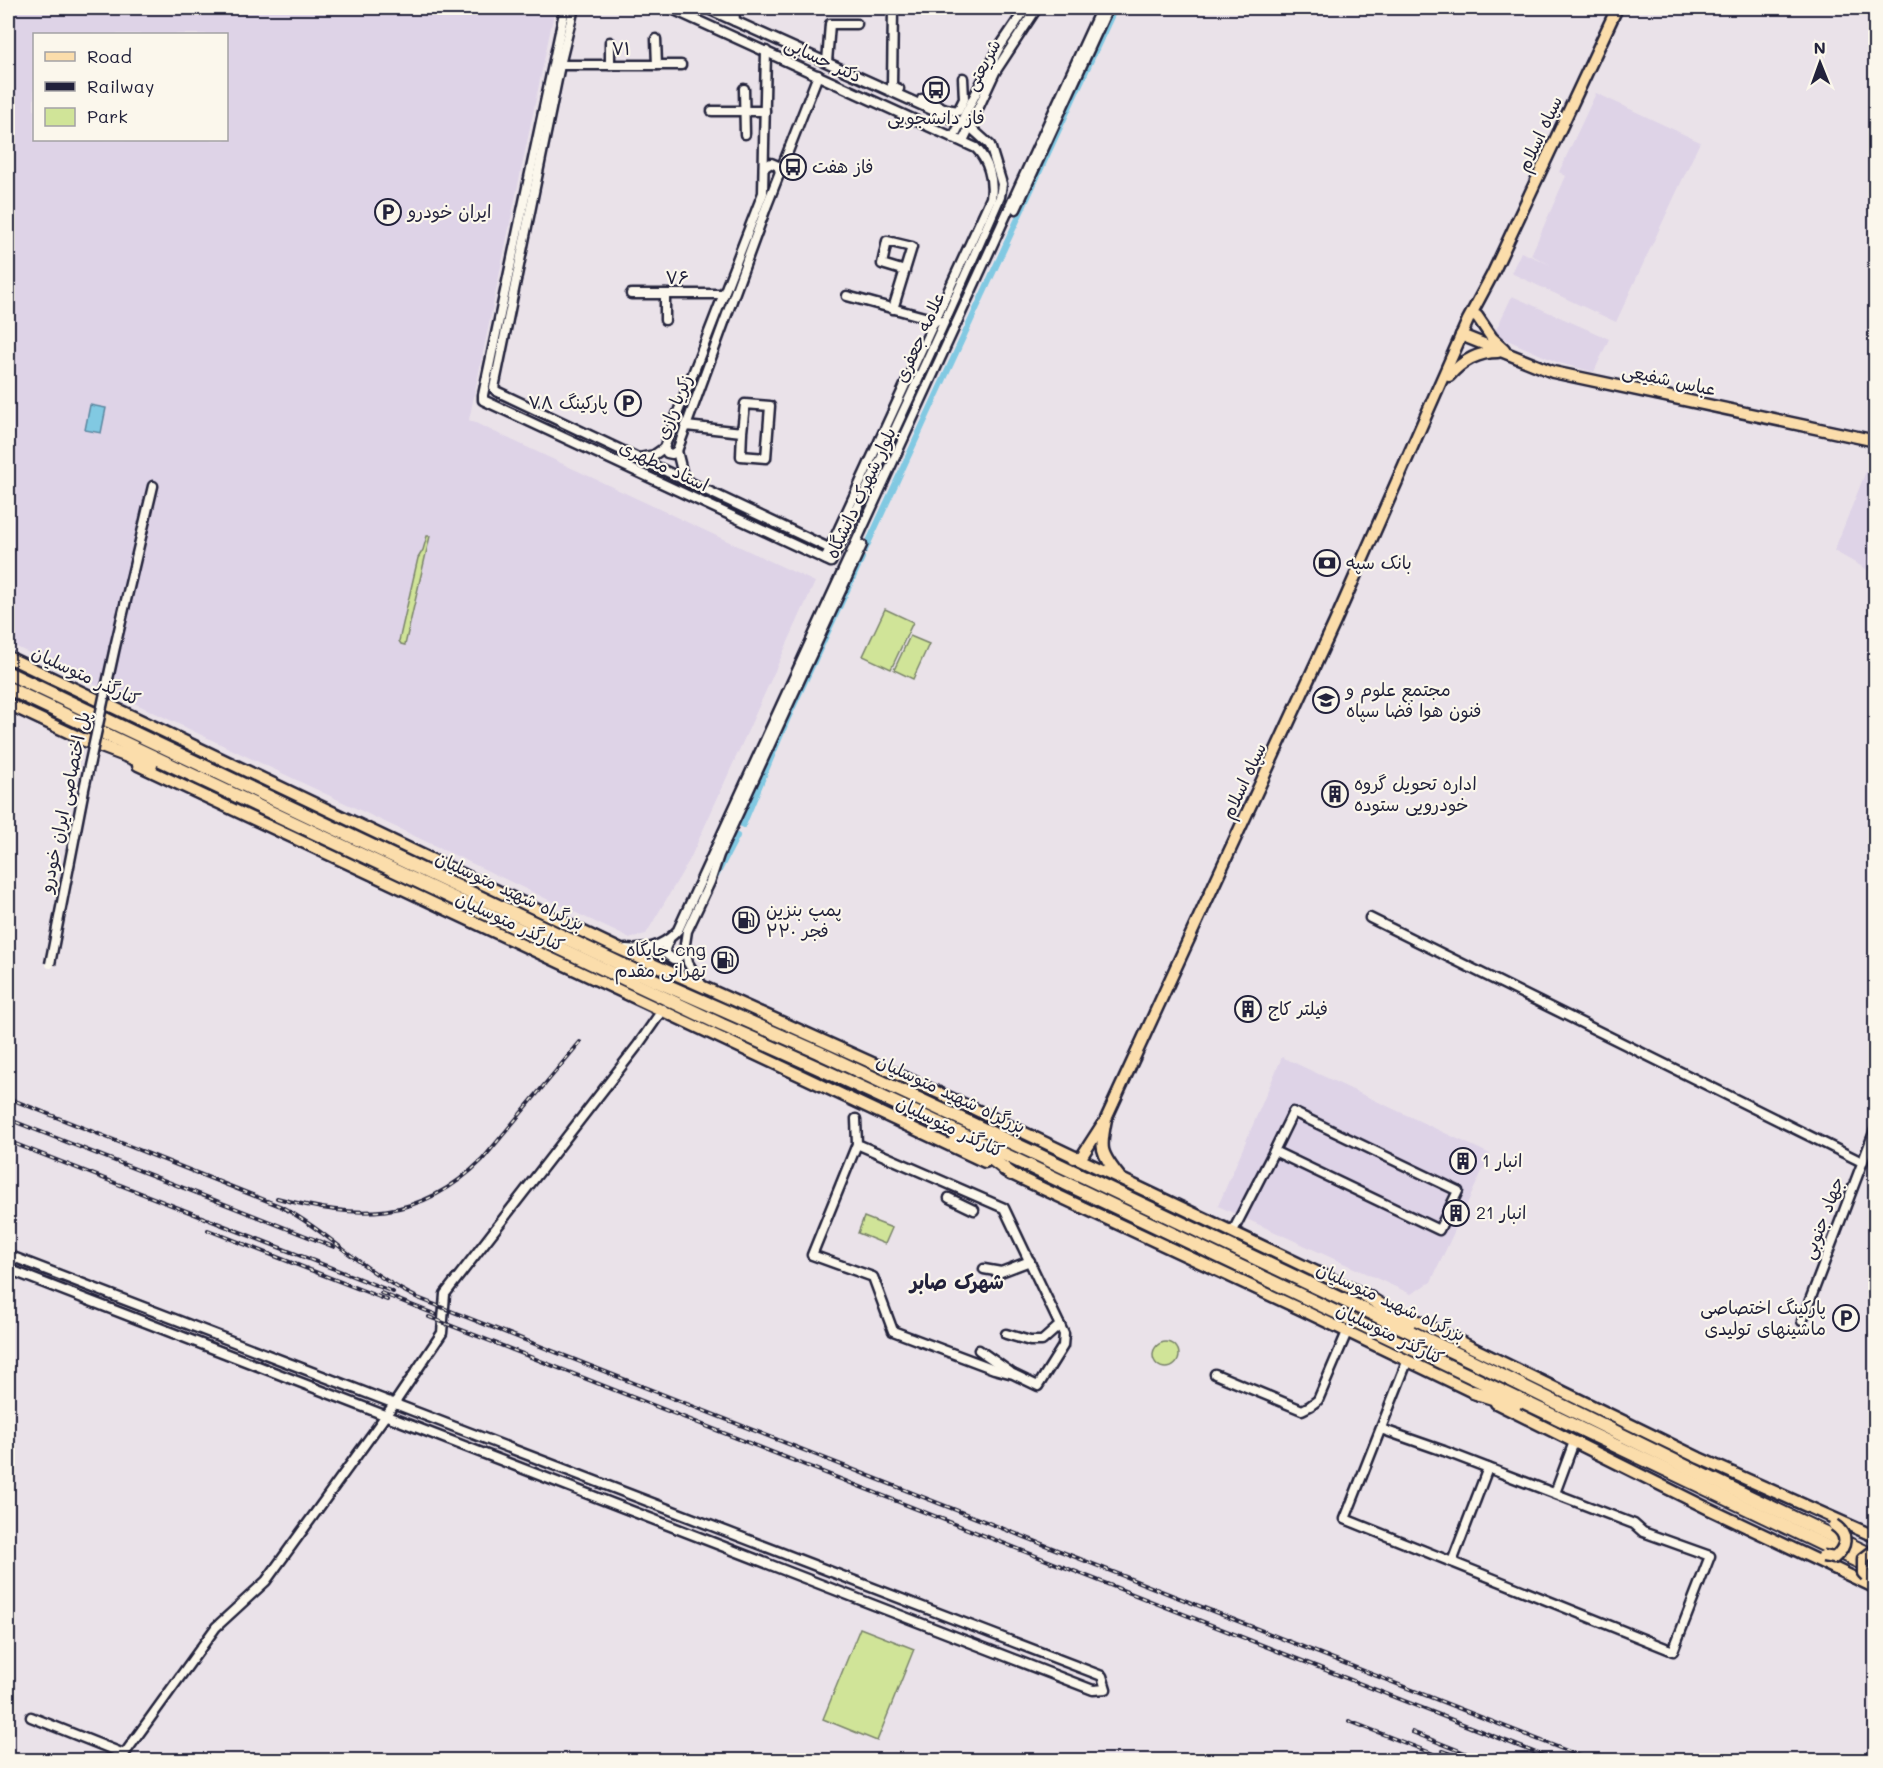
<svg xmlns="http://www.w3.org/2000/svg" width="1883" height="1768" font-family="Mali,'Playpen Sans Arabic',sans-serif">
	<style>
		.built { fill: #ded3e7; fill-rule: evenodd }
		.green { fill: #d0e498; stroke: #79836a; stroke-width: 1.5 }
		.water { fill: #81c9e2; stroke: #5b869f; stroke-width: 1.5 }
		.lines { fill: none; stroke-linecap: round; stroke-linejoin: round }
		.canal { stroke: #81c9e2; stroke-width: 6 }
		.minor-casing { stroke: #22223b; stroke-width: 13 }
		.major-casing { stroke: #22223b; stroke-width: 15 }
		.highway-casing { stroke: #22223b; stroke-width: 16 }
		.minor { stroke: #fbf7ec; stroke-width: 8 }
		.major { stroke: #fbddab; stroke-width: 10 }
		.highway { stroke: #fbddab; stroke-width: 12 }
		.rail-casing { stroke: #22223b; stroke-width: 4 }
		.rail { stroke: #fbf7ec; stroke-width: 1.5; stroke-dasharray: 4.5; stroke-linecap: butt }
		.minor-bridge-casing { stroke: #22223b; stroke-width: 13; stroke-linecap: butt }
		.major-bridge-casing { stroke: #22223b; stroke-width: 15; stroke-linecap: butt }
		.minor-bridge { stroke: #fbf7ec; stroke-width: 8 }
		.major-bridge { stroke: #fbddab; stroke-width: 10 }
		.labels { text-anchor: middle; stroke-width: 4.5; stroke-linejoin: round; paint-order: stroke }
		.street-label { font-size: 18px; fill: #22223b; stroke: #fbf7ec }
		.poi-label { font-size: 18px; fill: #22223b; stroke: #fbf7ec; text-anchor: start }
		.neighbourhood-label { font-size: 20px; font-weight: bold; fill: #22223b; stroke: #fbf7ec }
	</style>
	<rect width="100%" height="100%" fill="#eae2e9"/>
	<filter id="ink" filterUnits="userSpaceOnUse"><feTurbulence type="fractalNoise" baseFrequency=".0167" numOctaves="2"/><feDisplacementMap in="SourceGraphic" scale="12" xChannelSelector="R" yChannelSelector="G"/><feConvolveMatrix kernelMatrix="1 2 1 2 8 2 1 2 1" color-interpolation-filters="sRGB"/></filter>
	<g filter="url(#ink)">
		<g class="built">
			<path d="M8 8H555L469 420 815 582 690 859 646 934 629 938 8 643ZM34 34H226V140H34Z"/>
			<path d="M1596 93 1700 142 1616 322 1511 273 1521 252 1551 265 1531 255 1566 176 1559 172Z"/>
			<path d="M1512 296 1609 339 1594 372 1559 363 1494 334Z"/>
			<path d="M1875 449H1876L1875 574 1834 551Z"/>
			<path d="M1282 1057 1490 1154 1431 1282 1411 1294 1218 1206Z"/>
		</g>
		<g class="green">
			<path d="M427 536H430L405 645 401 644 399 641 418 558 423 550Z"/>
			<path d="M885 609 913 622 891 669 863 656Z"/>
			<path d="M910 636 929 644 913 679 894 670Z"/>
			<path d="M864 1217 892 1228 885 1244 858 1233Z"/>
			<circle cx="1166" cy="1355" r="13"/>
			<path d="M860 1628 914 1649 877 1741 823 1719Z"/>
		</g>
		<path class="water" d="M90 405 106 408 101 433 85 430Z"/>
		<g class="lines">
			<g class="canal">
				<path d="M865 550 1115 8"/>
				<path d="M743 825 787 720 862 558"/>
				<path d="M716 876 737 836"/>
			</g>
			<defs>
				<g id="minor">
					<path d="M565 8 483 395V400L831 562C891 442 946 320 1000 197L1002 184 990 145 970 127 706 8"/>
					<path d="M574 8 560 65 494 388 496 391 835 551"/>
					<path d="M670 8 976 148C988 160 994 180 991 198L825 559"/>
					<path d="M734 8 735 21"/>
					<path d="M893 8 892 86 899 89"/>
					<path d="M656 39 657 65"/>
					<path d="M610 42V65"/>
					<path d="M827 62 830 24H857"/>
					<path d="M557 65H681"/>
					<path d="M744 89 745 134"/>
					<path d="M922 99 946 109 958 111 964 99 963 78"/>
					<path d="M712 111H765"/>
					<path d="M953 138 999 48 1026 8"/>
					<path d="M963 141 995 72 1037 8"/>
					<path d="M764 168 771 163 778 166 780 172"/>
					<path d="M1016 209 1108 8"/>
					<path d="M631 294H724"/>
					<path d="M847 296 939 321"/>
					<path d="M893 309 912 247 887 241 882 264 905 271"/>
					<path d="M665 320V294"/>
					<path d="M686 426 742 432 745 404 770 406 766 458 741 456 742 432"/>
					<path d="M677 451 672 454 667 453 664 448 763 193 766 51"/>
					<path d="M677 451 767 205 818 75"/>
					<path d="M677 451 684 479"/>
					<path d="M639 458 654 455 664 448"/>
					<path d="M115 647 153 486"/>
					<path d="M1370 918 1862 1162"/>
					<path d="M669 940 665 949 666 954 673 959H677L685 951"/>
					<path d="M626 949C647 951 665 945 678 930L1101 8"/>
					<path d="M703 987 688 963 685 944 687 931 710 882 719 855 862 545"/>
					<path d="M1293 1112 1458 1191 1439 1230 1274 1151Z"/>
					<path d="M856 1119 857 1144 812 1255 873 1277 893 1331 994 1369 1013 1374 1038 1386 1063 1346 1064 1334 1004 1208 857 1144"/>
					<path d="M949 1198 974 1210"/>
					<path d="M1233 1231 1274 1151"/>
					<path d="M8 1255 1102 1676 1106 1689 1093 1690 8 1269"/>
					<path d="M984 1269 1001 1272 1030 1261"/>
					<path d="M1802 1321 1876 1127"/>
					<path d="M1006 1334 1030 1341H1042L1060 1325"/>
					<path d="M979 1350 1010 1372"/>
					<path d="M1215 1374 1302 1410 1310 1406 1318 1400 1347 1332"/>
					<path d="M1381 1429 1444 1451 1634 1524 1643 1532 1710 1556 1673 1651 1345 1519 1407 1362"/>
					<path d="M1555 1493 1574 1442"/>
					<path d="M1452 1562 1488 1468"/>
					<path d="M31 1717 124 1754"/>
					<path d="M120 1760 216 1627 266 1581 394 1404 442 1333 445 1294 638 1045 663 1009"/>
				</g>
				<g id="major">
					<path d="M1477 316 1492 338 1504 349"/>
					<path d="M1461 335 1553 372 1876 441"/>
					<path d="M1449 376C1462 361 1478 352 1498 352"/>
					<path d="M8 657 617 948 970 1107 1371 1298"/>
					<path d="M8 704 91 743"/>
					<path d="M138 765C420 898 704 1028 985 1162"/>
					<path d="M1074 1158 1082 1156 1102 1125"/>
					<path d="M1005 1171 1300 1309 1479 1395"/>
					<path d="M1119 1176C1100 1152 1100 1149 1106 1119L1335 622 1468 320 1492 275 1617 8"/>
					<path d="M1401 1313 1699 1458 1876 1537"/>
					<path d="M1496 1403 1709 1509 1876 1588"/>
				</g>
				<g id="highway">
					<path d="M8 673 652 979 818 1052 1034 1153 1472 1361 1691 1469 1876 1557"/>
					<path d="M8 688 722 1025C878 1093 1033 1168 1187 1241 1417 1350 1646 1461 1876 1570"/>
					<path d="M85 740 151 765"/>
					<path d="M955 1140 993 1160 1011 1174"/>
					<path d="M1365 1295 1409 1323"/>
					<path d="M1473 1392 1515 1405"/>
				</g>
			</defs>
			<use href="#minor" class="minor-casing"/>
			<use href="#major" class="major-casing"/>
			<use href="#highway" class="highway-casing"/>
			<use href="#minor" class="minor"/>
			<use href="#major" class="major"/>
			<use href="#highway" class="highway"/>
			<defs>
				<g id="rail">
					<path d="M8 1098 280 1206C329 1232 367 1275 418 1298L1590 1760"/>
					<path d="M8 1119 334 1247"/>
					<path d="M8 1141 393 1292"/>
					<path d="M277 1198C357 1219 418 1223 482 1160L580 1042"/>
					<path d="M208 1230 387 1300"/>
					<path d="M381 1293 437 1315"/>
					<path d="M429 1317 1554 1760"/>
					<path d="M1349 1721 1449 1760"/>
					<path d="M1412 1732 1483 1760"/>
					<path d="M1443 1751 1468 1760"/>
				</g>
			</defs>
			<use href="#rail" class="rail-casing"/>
			<use href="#rail" class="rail"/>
			<defs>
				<path id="minor-bridge" d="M50 964 84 789 115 647"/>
				<g id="major-bridge">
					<path d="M1823 1556 1834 1558C1847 1547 1849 1535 1834 1525"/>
					<path d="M1866 1576 1863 1573V1559L1876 1549"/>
				</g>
			</defs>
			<use href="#minor-bridge" class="minor-bridge-casing"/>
			<use href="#major-bridge" class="major-bridge-casing"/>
			<use href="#minor-bridge" class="minor-bridge"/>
			<use href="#major-bridge" class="major-bridge"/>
		</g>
	</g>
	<defs>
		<symbol id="bus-ring" viewBox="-11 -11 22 22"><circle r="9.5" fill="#fbf7ec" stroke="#22223b" stroke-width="1.5"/><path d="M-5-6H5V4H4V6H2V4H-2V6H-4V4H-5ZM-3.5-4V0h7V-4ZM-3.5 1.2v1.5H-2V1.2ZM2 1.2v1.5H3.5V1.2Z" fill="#22223b"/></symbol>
		<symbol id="parking-ring" viewBox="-11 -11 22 22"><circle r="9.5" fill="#fbf7ec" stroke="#22223b" stroke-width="1.5"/><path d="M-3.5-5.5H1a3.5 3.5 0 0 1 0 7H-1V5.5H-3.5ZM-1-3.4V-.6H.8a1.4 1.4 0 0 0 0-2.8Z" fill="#22223b"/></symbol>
		<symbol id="bank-ring" viewBox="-11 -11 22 22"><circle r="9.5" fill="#fbf7ec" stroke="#22223b" stroke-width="1.5"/><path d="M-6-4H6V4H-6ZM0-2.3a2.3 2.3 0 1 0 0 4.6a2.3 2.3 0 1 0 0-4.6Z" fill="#22223b"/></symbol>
		<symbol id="university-ring" viewBox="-11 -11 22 22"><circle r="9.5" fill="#fbf7ec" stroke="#22223b" stroke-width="1.5"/><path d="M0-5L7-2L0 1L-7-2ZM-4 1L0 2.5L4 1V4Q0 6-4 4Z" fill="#22223b"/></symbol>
		<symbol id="building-ring" viewBox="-11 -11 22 22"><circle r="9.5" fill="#fbf7ec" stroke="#22223b" stroke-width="1.5"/><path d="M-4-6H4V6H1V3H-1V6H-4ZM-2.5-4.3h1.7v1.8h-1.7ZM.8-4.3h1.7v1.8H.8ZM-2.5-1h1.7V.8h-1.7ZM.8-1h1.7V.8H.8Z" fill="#22223b"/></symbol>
		<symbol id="fuel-ring" viewBox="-11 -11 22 22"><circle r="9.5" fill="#fbf7ec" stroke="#22223b" stroke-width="1.5"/><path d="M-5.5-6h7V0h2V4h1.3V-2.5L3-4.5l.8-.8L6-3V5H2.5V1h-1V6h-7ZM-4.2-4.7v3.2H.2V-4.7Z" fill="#22223b"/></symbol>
	</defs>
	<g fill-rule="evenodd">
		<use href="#bus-ring" x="921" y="75" width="30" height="30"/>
		<use href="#bus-ring" x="778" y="152" width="30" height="30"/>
		<use href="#parking-ring" x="373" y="197" width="30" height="30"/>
		<use href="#parking-ring" x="613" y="388" width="30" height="30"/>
		<use href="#bank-ring" x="1312" y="548" width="30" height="30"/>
		<use href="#university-ring" x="1311" y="685" width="30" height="30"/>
		<use href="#building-ring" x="1320" y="779" width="30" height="30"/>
		<use href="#fuel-ring" x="731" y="905" width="30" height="30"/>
		<use href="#fuel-ring" x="710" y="945" width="30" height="30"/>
		<use href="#building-ring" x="1233" y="994" width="30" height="30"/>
		<use href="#building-ring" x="1448" y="1146" width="30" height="30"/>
		<use href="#building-ring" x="1441" y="1198" width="30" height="30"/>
		<use href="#parking-ring" x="1831" y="1303" width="30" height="30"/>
	</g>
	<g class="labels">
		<g class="street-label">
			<text x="621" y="55">۷۱</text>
			<text transform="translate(823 60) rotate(25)" y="6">دکتر حسابی</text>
			<text transform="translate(983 65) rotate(-62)" y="6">شریعتی</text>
			<text transform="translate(1540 134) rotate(-65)" y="6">سپاه اسلام</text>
			<text x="677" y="284">۷۶</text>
			<text transform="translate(920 337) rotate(-66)" y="6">علامه جعفری</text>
			<text transform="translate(1669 380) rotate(12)" y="6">عباس شفیعی</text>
			<text transform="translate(674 407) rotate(-68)" y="6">زکریا رازی</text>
			<text transform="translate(664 466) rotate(25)" y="6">استاد مطهری</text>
			<text transform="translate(861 493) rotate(-65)" y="6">بلوار شهرک دانشگاه</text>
			<text transform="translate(86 676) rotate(25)" y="6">کنارگذر متوسلیان</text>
			<text transform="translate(1244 781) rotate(-65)" y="6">سپاه اسلام</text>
			<text transform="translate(65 802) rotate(-78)" y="6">پل اختصاصی ایران خودرو</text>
			<text transform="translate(510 891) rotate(25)" y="6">بزرگراه شهید متوسلیان</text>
			<text transform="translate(510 922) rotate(25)" y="6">کنارگذر متوسلیان</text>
			<text transform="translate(951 1094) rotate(25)" y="6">بزرگراه شهید متوسلیان</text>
			<text transform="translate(950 1127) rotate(26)" y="6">کنارگذر متوسلیان</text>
			<text transform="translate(1823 1218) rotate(-69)" y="6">جهاد جنوبی</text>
			<text transform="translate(1391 1302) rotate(25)" y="6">بزرگراه شهید متوسلیان</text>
			<text transform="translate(1390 1334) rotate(26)" y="6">کنارگذر متوسلیان</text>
		</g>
		<g class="poi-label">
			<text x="936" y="124" text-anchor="middle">فاز دانشجویی</text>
			<text x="812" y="173">فاز هفت</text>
			<text x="408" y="218">ایران خودرو</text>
			<text x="608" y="409" text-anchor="end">پارکینگ ۷۸</text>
			<text x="1346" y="569">بانک سپه</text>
			<text x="1346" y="696">مجتمع علوم و<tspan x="1346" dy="21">فنون هوا فضا سپاه</tspan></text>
			<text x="1354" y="790">اداره تحویل گروه<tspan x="1354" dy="21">خودرویی ستوده</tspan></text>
			<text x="766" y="916">پمپ بنزین<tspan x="766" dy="21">۲۲۰ فجر</tspan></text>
			<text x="706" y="956" text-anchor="end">جایگاه cng<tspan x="706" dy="21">تهرانی مقدم</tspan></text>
			<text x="1268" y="1015">فیلتر کاج</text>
			<text x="1482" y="1167">انبار 1</text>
			<text x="1476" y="1219">انبار 21</text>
			<text x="1826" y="1314" text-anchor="end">پارکینگ اختصاصی<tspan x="1826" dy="21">ماشینهای تولیدی</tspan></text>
		</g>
		<g class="neighbourhood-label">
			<text x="957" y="1289">شهرک صابر</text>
		</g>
	</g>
	<rect width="1883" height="1768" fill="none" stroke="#fbf7ec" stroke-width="30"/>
	<rect x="15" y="15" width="1853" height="1738" fill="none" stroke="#22223b" stroke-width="2" filter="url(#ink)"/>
	<rect x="33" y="33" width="195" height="108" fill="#fbf7ec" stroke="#a4a2a5" stroke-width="1.5"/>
	<rect x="45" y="52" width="30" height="9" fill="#fbddab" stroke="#a4a2a5" stroke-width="1.5"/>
	<text x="87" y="63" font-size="18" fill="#22223b">Road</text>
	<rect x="45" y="82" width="30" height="9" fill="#22223b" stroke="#a4a2a5" stroke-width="1.5"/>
	<text x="87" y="93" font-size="18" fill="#22223b">Railway</text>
	<rect x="45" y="108" width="30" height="18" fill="#d0e498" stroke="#a4a2a5" stroke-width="1.5"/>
	<text x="87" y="123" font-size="18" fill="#22223b">Park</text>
	<g transform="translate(1820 63) rotate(359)" stroke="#fbf7ec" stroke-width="4.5" paint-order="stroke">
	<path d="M0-4.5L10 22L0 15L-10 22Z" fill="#22223b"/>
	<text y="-9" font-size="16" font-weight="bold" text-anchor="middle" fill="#22223b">N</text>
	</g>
</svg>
